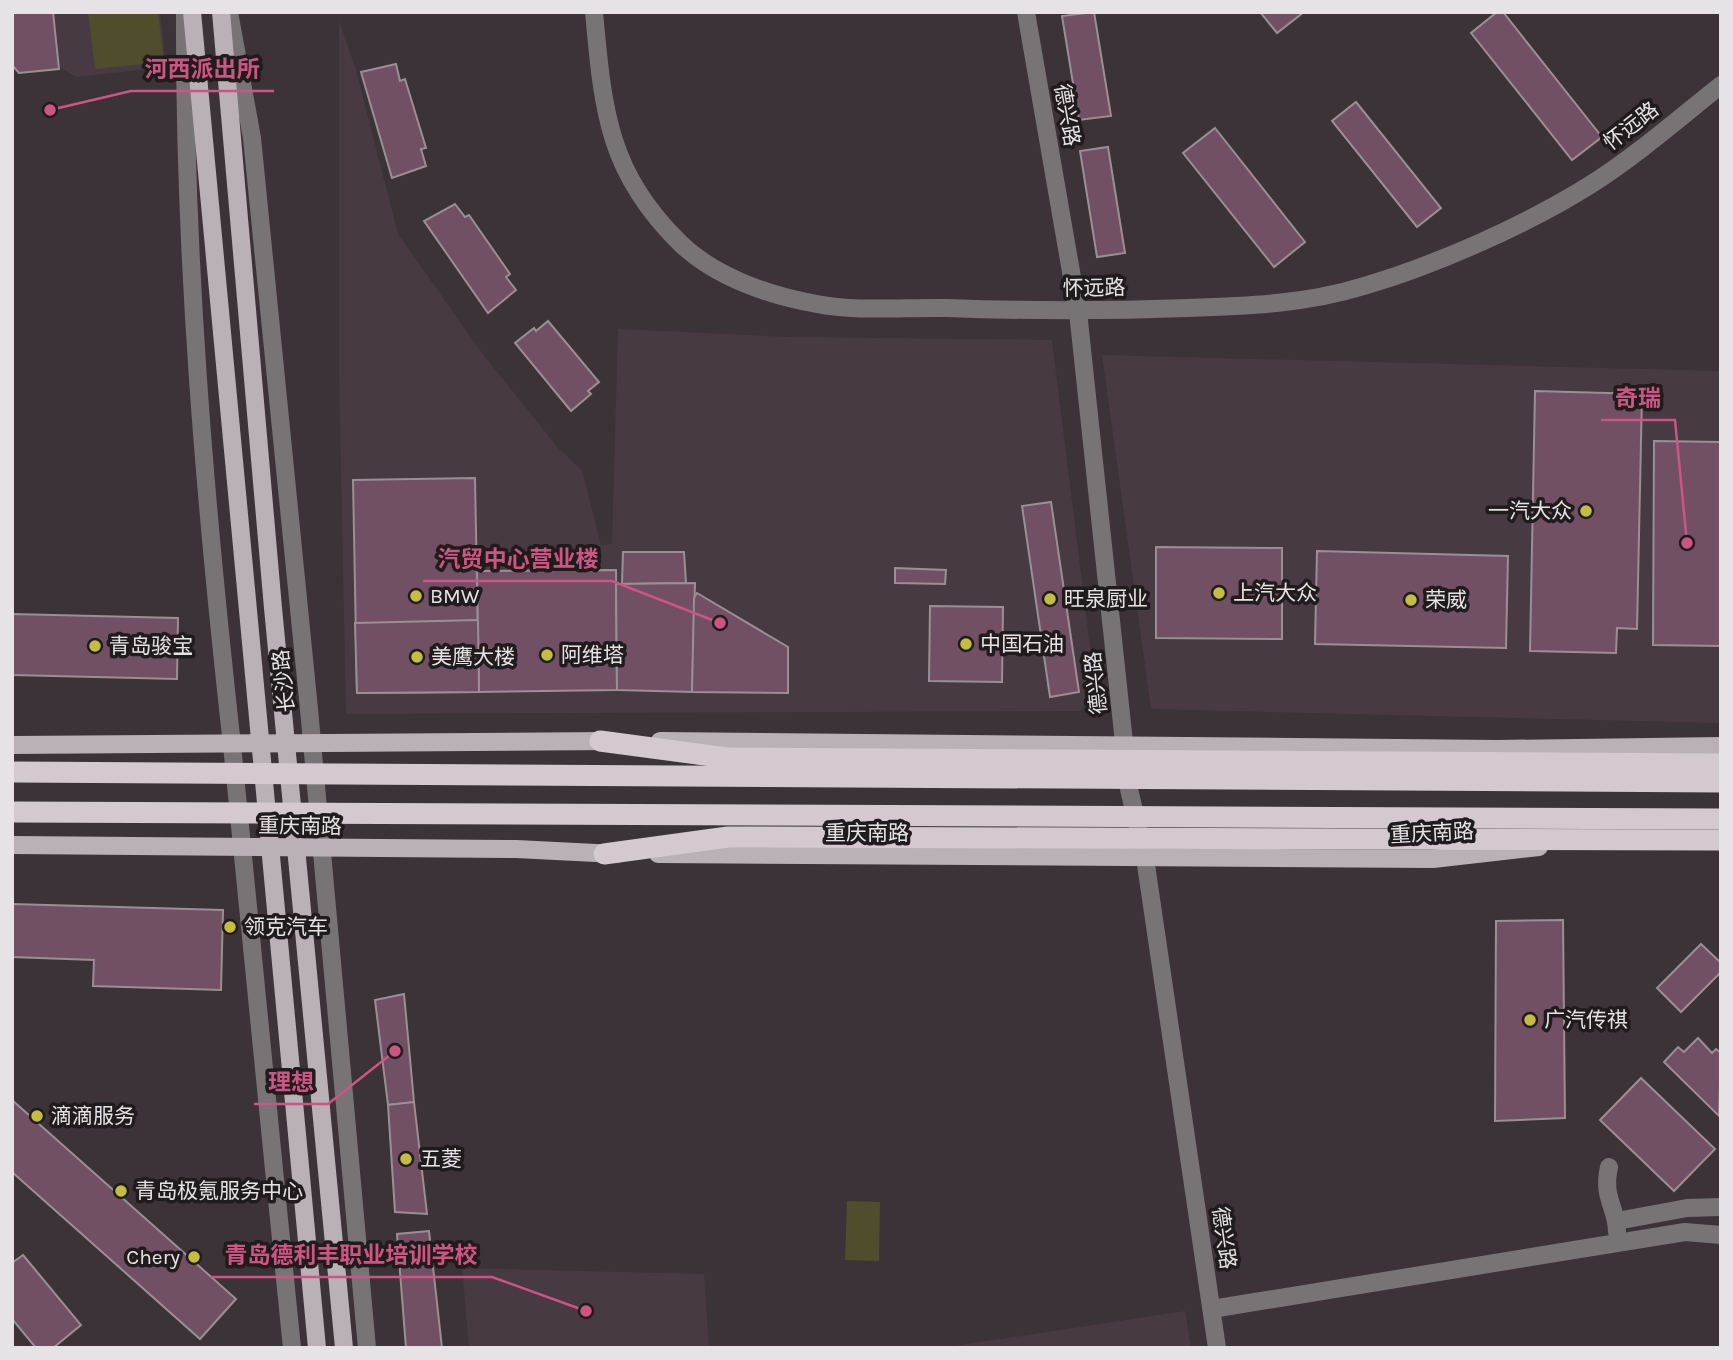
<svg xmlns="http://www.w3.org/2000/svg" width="1733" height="1360" font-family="Karla,'Noto Sans SC',sans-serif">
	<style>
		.built { fill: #483a42 }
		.green { fill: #4f4d2b }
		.building { fill: #715063; stroke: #998f94; stroke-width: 2 }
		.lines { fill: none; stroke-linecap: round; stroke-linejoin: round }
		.minor { stroke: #787476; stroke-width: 18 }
		.major { stroke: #b9b1b6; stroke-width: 18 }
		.highway { stroke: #d3c9cf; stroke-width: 21 }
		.poi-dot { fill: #c4bd3e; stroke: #201c1e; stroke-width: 2.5 }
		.labels { text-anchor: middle; stroke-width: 7; stroke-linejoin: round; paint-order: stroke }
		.street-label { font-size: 21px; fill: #e7e2e5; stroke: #201c1e }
		.poi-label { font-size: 21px; fill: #e7e2e5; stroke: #201c1e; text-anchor: start }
		.leader { fill: none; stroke: #cd5584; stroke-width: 2.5 }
		.callout-dot { fill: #cd5584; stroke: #201c1e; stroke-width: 2.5 }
		.callout-label { font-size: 23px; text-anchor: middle; font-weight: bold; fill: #cd5584; stroke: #201c1e; stroke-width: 7; stroke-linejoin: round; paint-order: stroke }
	</style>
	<rect width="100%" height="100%" fill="#3b3337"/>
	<g class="built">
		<path d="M12 12H160L166 67 77 77 21 47Z"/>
		<path d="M339 21 356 70 398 234 482 353 559 449 582 470 601 545 612 544 618 329 789 337 1052 340 1096 695 1079 711 346 714 339 372Z"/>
		<path d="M1102 355 1721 371V723L1151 709Z"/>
		<path d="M462 1268 704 1274 709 1348H469Z"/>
		<path d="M1185 1311 1191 1348H941Z"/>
	</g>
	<g class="green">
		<path d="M88 12H158L164 62 95 69Z"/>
		<path d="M847 1201 880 1202 879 1261 845 1260Z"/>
	</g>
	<g class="building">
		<path d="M12 12H53L59 69 19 73 12 65Z"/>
		<path d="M1094 12 1111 116 1079 120 1062 16Z"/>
		<path d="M1260 12H1304L1277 33Z"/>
		<path d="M1497 12H1503L1602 137 1572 160 1471 33Z"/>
		<path d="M396 64 400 81 405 79 426 148 421 149 426 166 392 178 361 72Z"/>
		<path d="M1356 102 1441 208 1417 227 1332 121Z"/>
		<path d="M1215 128 1305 242 1274 267 1183 153Z"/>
		<path d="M1108 147 1125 253 1097 257 1080 151Z"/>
		<path d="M455 204 465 217 469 215 510 274 506 277 516 290 488 313 424 221Z"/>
		<path d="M548 321 599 382 588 391 591 394 571 411 515 343 534 328 536 331Z"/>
		<path d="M1535 391 1642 394 1637 629 1617 628 1616 653 1530 651Z"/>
		<path d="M1654 441 1721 442V646L1653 645Z"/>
		<path d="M475 478 479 692 357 693 353 480Z"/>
		<path d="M1051 502 1079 692 1050 697 1022 506Z"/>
		<path d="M1156 547 1282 548V639L1156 638Z"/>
		<path d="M1317 551 1508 556 1506 648 1315 644Z"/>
		<path d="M623 552H684L686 583 622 584Z"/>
		<path d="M895 568 946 570 945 584 895 583Z"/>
		<path d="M616 570 617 690 479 692 477 571Z"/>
		<path d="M695 583 692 692 617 690 616 584Z"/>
		<path d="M697 593 788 647V693L692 692 694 598Z"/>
		<path d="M930 606 1003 607 1002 682 929 681Z"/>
		<path d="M12 614 178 618 177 679 12 675Z"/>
		<path d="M478 620 479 692 357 693 355 623Z"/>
		<path d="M12 904 223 910 221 990 93 986 94 960 12 957Z"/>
		<path d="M1563 920 1565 1118 1495 1121 1496 921Z"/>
		<path d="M1701 944 1721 963V972L1681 1012 1657 988Z"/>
		<path d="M404 994 414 1102 388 1105 375 1000Z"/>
		<path d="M1698 1038 1712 1053 1716 1049 1721 1053 1719 1116 1664 1062 1678 1047 1684 1052Z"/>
		<path d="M1641 1078 1715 1149 1674 1191 1600 1120Z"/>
		<path d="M12 1100 236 1299 200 1339 12 1172Z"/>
		<path d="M414 1102 427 1214 395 1212 388 1105Z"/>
		<path d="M429 1231 442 1348H406L397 1234Z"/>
		<path d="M23 1255 81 1325 53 1348H36L12 1319V1263Z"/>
	</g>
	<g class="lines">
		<g class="minor">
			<path d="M185 12C184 257 205 502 232 745 253 945 271 1147 292 1348"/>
			<path d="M229 12 252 138 309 709 367 1348"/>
			<path d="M594 12C603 109 607 171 680 243 715 277 770 296 817 304 856 312 906 307 947 308 1027 311 1107 311 1187 308 1248 306 1306 304 1364 286 1436 265 1526 225 1590 185 1636 156 1678 119 1721 85"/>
			<path d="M1026 12 1078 312 1129 789 1145 858 1217 1348"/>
			<path d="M1609 1167C1602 1199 1617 1207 1617 1232"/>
			<path d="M1617 1221 1687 1208 1721 1207"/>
			<path d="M1212 1309 1685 1232 1721 1235"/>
		</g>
		<g class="major">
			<path d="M192 12 317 1348"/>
			<path d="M221 12 273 608 344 1348"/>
			<path d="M660 741 1498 749 1721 746"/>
			<path d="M12 745 611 741"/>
			<path d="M12 845 516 849 616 854"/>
			<path d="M658 854 1433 859 1539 847"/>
		</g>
		<g class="highway">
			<path d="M600 741 727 758 1721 764"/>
			<path d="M12 772 1721 782"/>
			<path d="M12 812 1721 819"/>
			<path d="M604 854 728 837 1721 840"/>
		</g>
	</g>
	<g class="poi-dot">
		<circle cx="1586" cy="511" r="7"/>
		<circle cx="1219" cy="593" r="7"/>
		<circle cx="416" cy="596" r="7"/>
		<circle cx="1050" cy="599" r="7"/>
		<circle cx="1411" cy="600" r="7"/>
		<circle cx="966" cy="644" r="7"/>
		<circle cx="95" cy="646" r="7"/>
		<circle cx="547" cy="655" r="7"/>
		<circle cx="417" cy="657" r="7"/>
		<circle cx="230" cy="927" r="7"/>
		<circle cx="1530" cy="1020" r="7"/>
		<circle cx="37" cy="1116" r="7"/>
		<circle cx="406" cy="1159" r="7"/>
		<circle cx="121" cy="1191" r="7"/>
		<circle cx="194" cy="1257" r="7"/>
	</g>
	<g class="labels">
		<g class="street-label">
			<text transform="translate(1067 115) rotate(80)" y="7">德兴路</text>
			<text transform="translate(1631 126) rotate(-38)" y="7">怀远路</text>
			<text transform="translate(1094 288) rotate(-1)" y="7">怀远路</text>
			<text transform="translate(284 681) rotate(-96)" y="7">长沙路</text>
			<text transform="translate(1096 683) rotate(-96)" y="7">德兴路</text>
			<text transform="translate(300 826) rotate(1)" y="7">重庆南路</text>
			<text x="867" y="840">重庆南路</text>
			<text transform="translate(1432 833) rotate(-3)" y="7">重庆南路</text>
			<text transform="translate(1224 1238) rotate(82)" y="7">德兴路</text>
		</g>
		<g class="poi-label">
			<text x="1572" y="518" text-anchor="end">一汽大众</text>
			<text x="1233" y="600">上汽大众</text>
			<text x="430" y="603">BMW</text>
			<text x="1064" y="606">旺泉厨业</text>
			<text x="1425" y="607">荣威</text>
			<text x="980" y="651">中国石油</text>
			<text x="109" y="653">青岛骏宝</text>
			<text x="561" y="662">阿维塔</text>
			<text x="431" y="664">美鹰大楼</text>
			<text x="244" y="934">领克汽车</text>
			<text x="1544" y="1027">广汽传祺</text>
			<text x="51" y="1123">滴滴服务</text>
			<text x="420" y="1166">五菱</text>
			<text x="135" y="1198">青岛极氪服务中心</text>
			<text x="180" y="1264" text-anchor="end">Chery</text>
		</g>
	</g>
	<path class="leader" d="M50 110L131 91H274M1687 543L1675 420H1601M720 623L612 581H423M395 1051L328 1104H254M586 1311L492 1277H211"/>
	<g class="callout-dot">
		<circle cx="50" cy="110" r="7"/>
		<circle cx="1687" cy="543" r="7"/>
		<circle cx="720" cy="623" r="7"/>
		<circle cx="395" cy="1051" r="7"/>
		<circle cx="586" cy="1311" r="7"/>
	</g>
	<g class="callout-label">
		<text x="202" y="77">河西派出所</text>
		<text x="1638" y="406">奇瑞</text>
		<text x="518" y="567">汽贸中心营业楼</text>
		<text x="291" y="1090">理想</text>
		<text x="351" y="1263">青岛德利丰职业培训学校</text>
	</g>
	<rect width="1733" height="1360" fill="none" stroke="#e7e2e5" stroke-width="28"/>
</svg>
